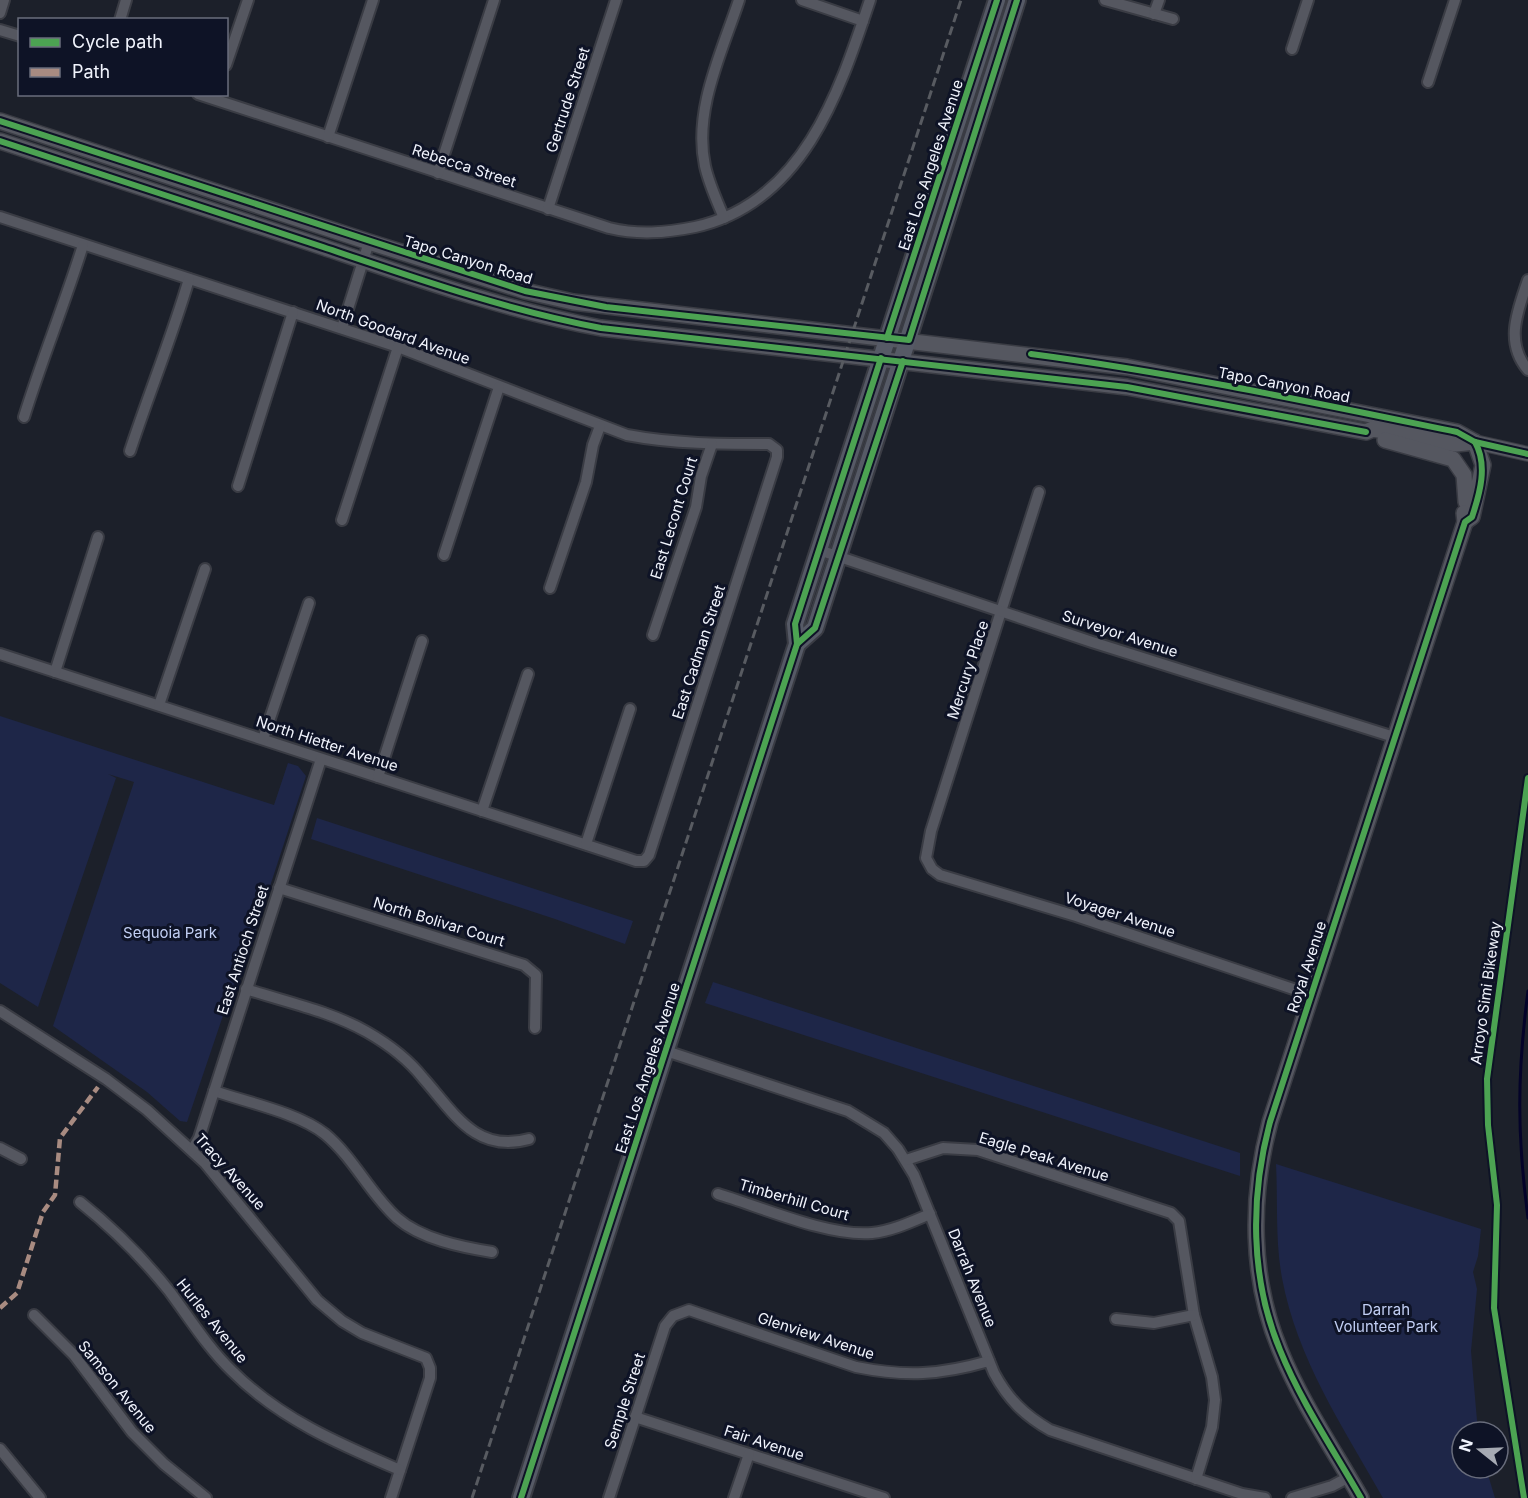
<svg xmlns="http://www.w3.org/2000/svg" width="1528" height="1498" font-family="Inter,sans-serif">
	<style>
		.green { fill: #1e2648 }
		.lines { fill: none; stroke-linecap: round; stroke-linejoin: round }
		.stream { stroke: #040329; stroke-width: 3 }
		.minor-casing { stroke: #3a3c44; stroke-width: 14 }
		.tertiary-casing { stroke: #3a3c44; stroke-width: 16 }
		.secondary-casing { stroke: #3a3c44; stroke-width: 18 }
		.primary-casing { stroke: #3a3c44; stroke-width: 20 }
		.minor { stroke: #555760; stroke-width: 10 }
		.tertiary { stroke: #555760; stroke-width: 14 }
		.secondary { stroke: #555760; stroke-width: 15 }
		.primary { stroke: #565a66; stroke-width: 16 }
		.rail { stroke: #585b61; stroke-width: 3; stroke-dasharray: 9 4.5; stroke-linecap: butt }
		.quiet { stroke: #a88b81; stroke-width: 4.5; stroke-dasharray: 9 4.5; stroke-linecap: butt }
		.cycleway-casing { stroke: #0e1326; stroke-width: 10 }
		.cycleway { stroke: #4ca352; stroke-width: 6 }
		.labels { text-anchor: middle; stroke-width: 6; stroke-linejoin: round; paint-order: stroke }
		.street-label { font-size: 15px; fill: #f1f4fd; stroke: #0e1326 }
		.park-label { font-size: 15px; fill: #c2cff4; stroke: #0e1326 }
	</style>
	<rect width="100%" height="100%" fill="#1c202a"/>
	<g class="green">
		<path d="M0 716 274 805 288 763 298 766 306 776 241 975 232 989 187 1122 180 1121 147 1092 53 1026 134 782 108 774 116 778 38 1007 0 983Z"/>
		<path d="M317 818 633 921 625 944 555 919 311 839Z"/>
		<path d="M713 982 1240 1153V1176L705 1003Z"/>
		<path d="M1276 1164 1481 1229 1478 1256 1473 1272 1477 1289 1471 1351 1478 1432H1462V1468H1486L1495 1498H1383C1343 1427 1297 1359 1282 1278 1275 1240 1278 1202 1276 1164Z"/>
	</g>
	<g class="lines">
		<path class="stream" d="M1528 991C1517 1075 1517 1135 1528 1218"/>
		<defs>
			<g id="minor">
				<path d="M802 0 863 21"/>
				<path d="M1105 0 1173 19"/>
				<path d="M0 13 4 0"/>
				<path d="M1154 14 1159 0"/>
				<path d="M120 20 126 0"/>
				<path d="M0 30 20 36"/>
				<path d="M1292 49 1308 0"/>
				<path d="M226 65 248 0"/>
				<path d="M1428 82 1455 0"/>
				<path d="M198 94 609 228C638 235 665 233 695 227 803 203 839 93 870 0"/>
				<path d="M328 137 373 0"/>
				<path d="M438 173 494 0"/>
				<path d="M548 209 616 0"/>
				<path d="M0 217 398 347 627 435C674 444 722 444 769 444L777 450V457L649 855 644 861H636L0 654"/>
				<path d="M724 218C717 201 709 184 705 166 693 110 722 52 739 0"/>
				<path d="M1528 280C1518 310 1504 342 1528 370"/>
				<path d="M342 328 369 242"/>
				<path d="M24 417C42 359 65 303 83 245"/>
				<path d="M130 451C149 393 172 337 189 279"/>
				<path d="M238 486 293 312"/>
				<path d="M1039 492 931 831 926 858 932 869 940 875 1076 916 1311 995"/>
				<path d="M342 520 398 347"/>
				<path d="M819 550 1092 642 1394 737"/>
				<path d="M444 555 499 387"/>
				<path d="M550 588 586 482 593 445 600 426"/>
				<path d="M653 635 696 507 701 476 712 444"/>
				<path d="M55 672 98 537"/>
				<path d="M159 705 205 569"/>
				<path d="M263 739 309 603"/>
				<path d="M378 777 422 641"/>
				<path d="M482 811 528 674"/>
				<path d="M586 844 630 709"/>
				<path d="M279 888 524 965 536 975 535 1028"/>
				<path d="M246 989C286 1002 330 1011 367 1032 388 1044 408 1059 423 1078 454 1113 476 1154 529 1139"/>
				<path d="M0 1011 106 1079 147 1110 205 1163 317 1300 342 1321 362 1333 426 1358 430 1368V1378L391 1498"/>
				<path d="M666 1051 848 1111 884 1133 898 1149 914 1175 994 1373C1008 1399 1024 1415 1050 1430L1242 1494 1265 1498"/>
				<path d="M214 1091C246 1102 299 1113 325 1134 354 1158 370 1194 397 1218 421 1239 461 1247 492 1252"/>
				<path d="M0 1148 21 1159"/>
				<path d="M192 1150 199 1138 321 759"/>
				<path d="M906 1160 943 1148 978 1150 1171 1213 1179 1221 1194 1315 1212 1377 1215 1400 1212 1427 1196 1479"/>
				<path d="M718 1194C761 1207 829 1237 872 1233 892 1231 911 1222 930 1214"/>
				<path d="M80 1202C114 1229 143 1258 170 1292 190 1319 208 1348 232 1371 280 1419 339 1444 400 1470"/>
				<path d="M34 1315 74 1355 132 1432 164 1464 206 1498"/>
				<path d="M1116 1319 1154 1323 1194 1315"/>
				<path d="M635 1417 884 1498"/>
				<path d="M0 1449 40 1498"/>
				<path d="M609 1498 665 1326 673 1316 689 1310 856 1367C906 1377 940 1375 989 1361"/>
				<path d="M734 1498 749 1454"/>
				<path d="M1292 1498 1332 1486 1349 1477"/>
			</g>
			<path id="tertiary" d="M1475 442 1528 454"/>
			<g id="secondary">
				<path d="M0 121 369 242 525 291 573 302 1127 367 1457 432 1475 442 1483 465 1472 517 1465 522"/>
				<path d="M0 141C108 176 215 212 323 247 415 278 506 310 601 328L1127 387 1366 432 1373 429 1456 444 1475 442"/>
				<path d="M1385 440 1453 459 1464 475 1466 502"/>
				<path d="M1361 1498C1333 1449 1301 1402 1280 1350 1250 1278 1250 1197 1270 1122L1465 522 1464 513"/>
			</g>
			<g id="primary">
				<path d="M797 644 815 628 1017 0"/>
				<path d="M521 1498 797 644 795 624 997 0"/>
			</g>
		</defs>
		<use href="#minor" class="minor-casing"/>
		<use href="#tertiary" class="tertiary-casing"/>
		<use href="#secondary" class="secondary-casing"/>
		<use href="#primary" class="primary-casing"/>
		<use href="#minor" class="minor"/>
		<use href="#tertiary" class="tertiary"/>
		<use href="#secondary" class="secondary"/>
		<use href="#primary" class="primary"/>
		<path class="rail" d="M472 1498 961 0"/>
		<path class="quiet" d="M0 1308 17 1293 43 1212 55 1195 60 1138 98 1087"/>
		<defs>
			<g id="cycleway">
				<path d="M0 121 525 291 606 307 909 340 1017 0"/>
				<path d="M0 141C108 176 215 212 323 247 415 278 506 310 601 328L1127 387 1366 432"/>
				<path d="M887 338 997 0"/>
				<path d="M1031 354C1175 373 1316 403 1457 432L1475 442 1528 454"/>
				<path d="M797 644 815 628 903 361"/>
				<path d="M521 1498 797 644 795 624 881 358"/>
				<path d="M1361 1498C1333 1449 1301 1402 1280 1350 1250 1278 1250 1197 1270 1122L1465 522 1472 517C1480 493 1488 465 1475 442"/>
				<path d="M1524 1498 1494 1308 1497 1205 1488 1125 1487 1079 1528 778"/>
			</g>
		</defs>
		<use href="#cycleway" class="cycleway-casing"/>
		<use href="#cycleway" class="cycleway"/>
	</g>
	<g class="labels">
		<g class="street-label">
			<text transform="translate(568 100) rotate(-72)" y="5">Gertrude Street</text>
			<text transform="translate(931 165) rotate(-72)" y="5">East Los Angeles Avenue</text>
			<text transform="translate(464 166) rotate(18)" y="5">Rebecca Street</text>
			<text transform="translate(468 260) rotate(17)" y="5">Tapo Canyon Road</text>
			<text transform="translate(393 332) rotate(20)" y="5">North Goodard Avenue</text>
			<text transform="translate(1284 385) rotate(11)" y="5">Tapo Canyon Road</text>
			<text transform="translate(674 518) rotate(-73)" y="5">East Lecont Court</text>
			<text transform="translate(1120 634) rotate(18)" y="5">Surveyor Avenue</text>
			<text transform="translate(699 652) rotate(-72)" y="5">East Cadman Street</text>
			<text transform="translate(968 670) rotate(-72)" y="5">Mercury Place</text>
			<text transform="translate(327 744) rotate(18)" y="5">North Hietter Avenue</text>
			<text transform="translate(1120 915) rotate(18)" y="5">Voyager Avenue</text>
			<text transform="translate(439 922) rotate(17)" y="5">North Bolivar Court</text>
			<text transform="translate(243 950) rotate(-72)" y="5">East Antioch Street</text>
			<text transform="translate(1307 967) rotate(-72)" y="5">Royal Avenue</text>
			<text transform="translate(1486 993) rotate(-82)" y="5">Arroyo Simi Bikeway</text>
			<text transform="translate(648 1068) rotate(-72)" y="5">East Los Angeles Avenue</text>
			<text transform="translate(1044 1157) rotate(17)" y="5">Eagle Peak Avenue</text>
			<text transform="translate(230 1172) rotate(48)" y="5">Tracy Avenue</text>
			<text transform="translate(794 1200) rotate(16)" y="5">Timberhill Court</text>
			<text transform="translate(972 1278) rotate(68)" y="5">Darrah Avenue</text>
			<text transform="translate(212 1321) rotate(51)" y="5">Hurles Avenue</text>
			<text transform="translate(816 1336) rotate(18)" y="5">Glenview Avenue</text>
			<text transform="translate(117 1387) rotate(51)" y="5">Samson Avenue</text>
			<text transform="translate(625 1401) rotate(-72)" y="5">Semple Street</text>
			<text transform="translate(764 1443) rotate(18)" y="5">Fair Avenue</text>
		</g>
		<g class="park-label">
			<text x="170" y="938">Sequoia Park</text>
			<text x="1386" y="1315">Darrah<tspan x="1386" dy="17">Volunteer Park</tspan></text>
		</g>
	</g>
	<rect x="18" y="18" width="210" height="78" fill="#0e1326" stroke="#696d7c" stroke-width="1.5"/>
	<rect x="30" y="38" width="30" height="9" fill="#4ca352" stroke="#696d7c" stroke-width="1.5"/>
	<text x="72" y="48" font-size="18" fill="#f1f4fd">Cycle path</text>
	<rect x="30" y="68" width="30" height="9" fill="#a88b81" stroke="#696d7c" stroke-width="1.5"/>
	<text x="72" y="78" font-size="18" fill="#f1f4fd">Path</text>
	<g transform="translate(1480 1450) rotate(288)"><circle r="28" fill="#0e1326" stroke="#696d7c" stroke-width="1.5"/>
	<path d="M0-4.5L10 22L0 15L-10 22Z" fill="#a6aab3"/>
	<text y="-9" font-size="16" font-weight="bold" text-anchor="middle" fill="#f1f4fd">N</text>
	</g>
</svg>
